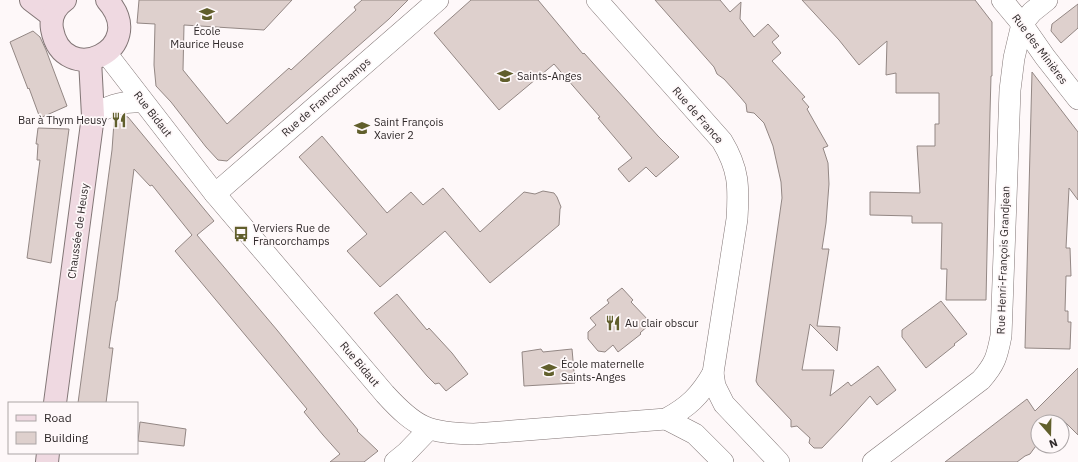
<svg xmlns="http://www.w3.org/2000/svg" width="1078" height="462" font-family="'IBM Plex Sans',sans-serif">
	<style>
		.building { fill: #ded0cd; stroke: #938784 }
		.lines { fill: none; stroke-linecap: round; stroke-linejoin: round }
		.minor-casing { stroke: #827676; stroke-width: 22 }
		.secondary-casing { stroke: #827676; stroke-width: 24 }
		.minor { stroke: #fff; stroke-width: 21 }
		.secondary { stroke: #efd9e1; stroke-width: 22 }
		.labels { text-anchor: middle; stroke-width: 3.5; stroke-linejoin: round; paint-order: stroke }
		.poi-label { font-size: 11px; fill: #2f292a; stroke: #fef8f9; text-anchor: start }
		.street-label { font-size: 11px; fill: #2f292a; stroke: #fef8f9 }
	</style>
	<rect width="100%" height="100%" fill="#fef8f9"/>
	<g class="building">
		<path d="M139 0H292L264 30 184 25 183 70 227 124 289 68 291 70 356 10 354 7 362 0H408L389 19 227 161 218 160 206 147 171 102 156 86 154 65 155 24 137 23Z"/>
		<path d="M471 0H538L583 54 584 53 592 62 658 136 679 157 656 177 646 167 629 182 618 169 632 158 598 118 600 117 554 64 499 110 434 33Z"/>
		<path d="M655 0H720L730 12 741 2 740 19 754 37 768 24 779 36 772 42 781 53 772 61 805 97 802 99 809 107 807 109 828 146 823 148 828 163 829 184 826 223 822 249H829L817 326 840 327 837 351 810 324 802 370H834L830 396 848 382 851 386 878 366 896 390 877 405 870 396 842 427 822 448H814L809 443 810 438 797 426 791 427V420L758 385 756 381 782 198 781 182 773 146 764 123 754 113 747 112 746 104 741 98 724 79 717 74 714 67Z"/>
		<path d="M802 0H975L992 22V76H991L990 113 986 300H946L947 269H941L942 223H912V216L870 215V192L920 193 917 146H935V124H939V93H896V73L886 75 887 41 859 65 839 40Z"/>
		<path d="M1078 4V28L1061 43 1051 31 1052 24Z"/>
		<path d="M33 31 40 37 46 50 67 106 40 118 29 88 28 89 10 42Z"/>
		<path d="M1032 72 1078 132V200L1069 188 1066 248H1070L1071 276H1066L1065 311H1068V322H1071L1070 349 1025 348Z"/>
		<path d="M123 116 128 117 214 221 197 235 277 330 358 430 357 431 378 451 364 462H330L340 454 323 435 304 412 307 409 175 251 192 235 152 185 150 186 134 169 117 301H116L109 348H113L106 403H78L112 150 114 122 119 117Z"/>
		<path d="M38 128 69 129 51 263 27 258 40 160H37L38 144H36Z"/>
		<path d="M322 136 387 213 411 192 423 205 443 188 480 232 524 192 535 194 543 191 554 193 557 197 561 207 560 209 559 225 490 283 445 231 380 287 347 251 367 234 299 157Z"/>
		<path d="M622 288 633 300 631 302 651 323 640 333 641 334 618 352 613 345 605 352 598 351 588 339V332L596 325 590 318 609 303 607 300Z"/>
		<path d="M397 294 427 330 429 328 452 353 468 374 446 391 439 383 435 384 427 376 374 313Z"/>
		<path d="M941 301 967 334 954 344 955 345 926 368 902 337V330Z"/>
		<path d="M541 349 543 352 572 349 575 383 524 386 522 352Z"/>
		<path d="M1078 368V435L1065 422H1038V443L1030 454 1025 456 1017 462H945L1027 399 1035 411Z"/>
		<path d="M140 422 186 429 184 446 138 441Z"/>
	</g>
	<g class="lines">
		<defs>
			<g id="minor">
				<path d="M1002 0 1022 24 1045 57 1078 99"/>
				<path d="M106 53 215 194 385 394C416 428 428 433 474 434L666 419C688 407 700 396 713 373L737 219C739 187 739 169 722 141L597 0"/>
				<path d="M93 116C108 105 125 101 143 102"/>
				<path d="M215 194 438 0"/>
				<path d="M713 373 715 386 724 404 779 462"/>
				<path d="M666 419 695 434 723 462"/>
				<path d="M395 462 406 453 429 429"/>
				<path d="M873 462 981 380C995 364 997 357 1001 336L1010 90 1014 58 1022 24 1032 12 1047 0"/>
			</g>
			<g id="secondary">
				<path d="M31 0 52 16"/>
				<path d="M65 0C55 7 50 17 52 29 63 90 151 49 107 0"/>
				<path d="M55 403 93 116 90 60"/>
				<path d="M47 462 48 453"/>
			</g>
		</defs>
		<use href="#minor" class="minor-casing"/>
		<use href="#secondary" class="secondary-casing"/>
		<use href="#minor" class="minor"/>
		<use href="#secondary" class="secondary"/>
	</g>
	<defs>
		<symbol id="school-bare" viewBox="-9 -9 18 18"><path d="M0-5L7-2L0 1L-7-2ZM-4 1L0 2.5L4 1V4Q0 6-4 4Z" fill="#615f2c" stroke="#fef8f9" stroke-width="2.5" paint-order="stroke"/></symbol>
		<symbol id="restaurant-bare" viewBox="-9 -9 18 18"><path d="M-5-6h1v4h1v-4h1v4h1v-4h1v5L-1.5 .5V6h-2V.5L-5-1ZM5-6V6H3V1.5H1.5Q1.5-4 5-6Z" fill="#615f2c" stroke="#fef8f9" stroke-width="2.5" paint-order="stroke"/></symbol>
		<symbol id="bus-bare" viewBox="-9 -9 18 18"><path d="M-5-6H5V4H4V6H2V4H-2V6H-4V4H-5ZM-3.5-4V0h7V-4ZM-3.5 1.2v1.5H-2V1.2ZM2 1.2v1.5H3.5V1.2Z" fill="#615f2c" stroke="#fef8f9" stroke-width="2.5" paint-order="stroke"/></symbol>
	</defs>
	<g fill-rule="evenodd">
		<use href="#school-bare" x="196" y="3" width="22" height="22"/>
		<use href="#school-bare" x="494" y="65" width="22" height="22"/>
		<use href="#restaurant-bare" x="108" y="109" width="22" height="22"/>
		<use href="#school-bare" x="351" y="117" width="22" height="22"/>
		<use href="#bus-bare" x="230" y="223" width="22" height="22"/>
		<use href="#restaurant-bare" x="602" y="312" width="22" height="22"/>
		<use href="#school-bare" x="538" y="359" width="22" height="22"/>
	</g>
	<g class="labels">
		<g class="poi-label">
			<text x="207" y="35" text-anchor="middle">École<tspan x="207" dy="13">Maurice Heuse</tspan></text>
			<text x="517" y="80">Saints-Anges</text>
			<text x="107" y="124" text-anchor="end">Bar à Thym Heusy</text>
			<text x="374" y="126">Saint François<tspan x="374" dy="13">Xavier 2</tspan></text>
			<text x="253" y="232">Verviers Rue de<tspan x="253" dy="13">Francorchamps</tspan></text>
			<text x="625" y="327">Au clair obscur</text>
			<text x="561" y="368">École maternelle<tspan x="561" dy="13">Saints-Anges</tspan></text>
		</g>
		<g class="street-label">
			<text transform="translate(1040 49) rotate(53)" y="4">Rue des Minières</text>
			<text transform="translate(326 97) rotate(-41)" y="4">Rue de Francorchamps</text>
			<text transform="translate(153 114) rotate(52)" y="4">Rue Bidaut</text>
			<text transform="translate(698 115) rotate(49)" y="4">Rue de France</text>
			<text transform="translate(78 231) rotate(-82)" y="4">Chaussée de Heusy</text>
			<text transform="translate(1003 260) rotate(-88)" y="4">Rue Henri-François Grandjean</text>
			<text transform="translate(360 364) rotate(50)" y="4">Rue Bidaut</text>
		</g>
	</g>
	<rect x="8" y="402" width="130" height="52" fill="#fef8f9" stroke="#aba5a6"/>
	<rect x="16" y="415" width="20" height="6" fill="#efd9e1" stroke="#aba5a6"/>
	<text x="44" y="422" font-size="12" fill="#2f292a">Road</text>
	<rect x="16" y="432" width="20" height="12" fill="#ded0cd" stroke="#aba5a6"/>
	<text x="44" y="442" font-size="12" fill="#2f292a">Building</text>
	<g transform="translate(1050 434) rotate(160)"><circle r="19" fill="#fef8f9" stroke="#aba5a6"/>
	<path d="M0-3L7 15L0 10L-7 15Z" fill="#615f2c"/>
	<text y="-6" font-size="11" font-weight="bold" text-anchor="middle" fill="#2f292a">N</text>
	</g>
</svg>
